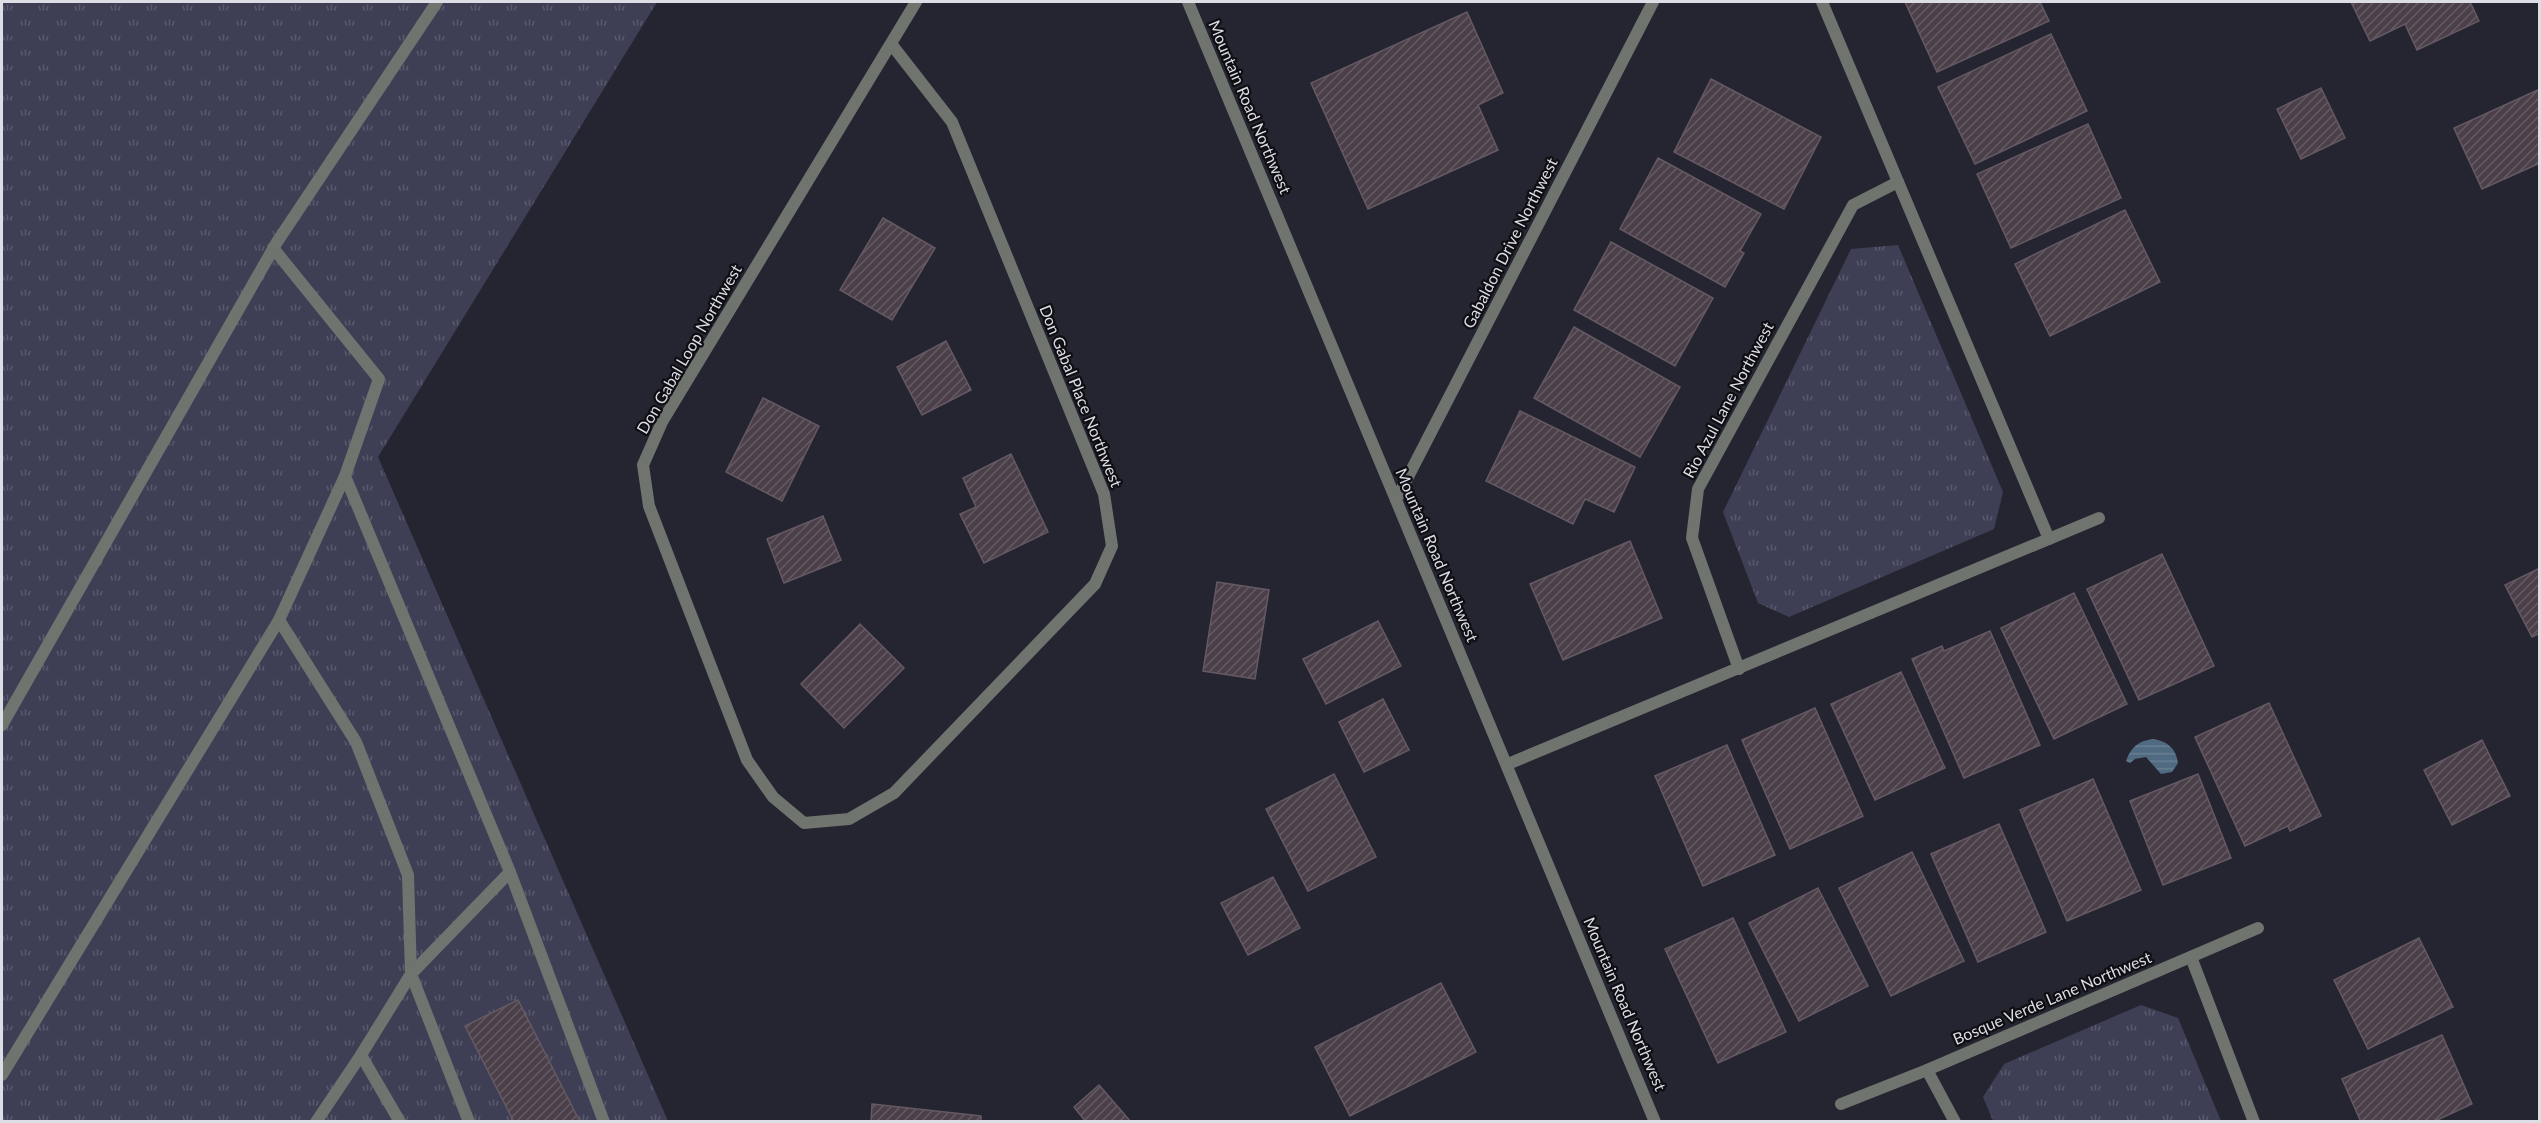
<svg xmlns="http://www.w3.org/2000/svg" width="2541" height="1123" font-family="Lato,sans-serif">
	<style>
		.grass { fill: url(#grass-tufts) }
		.water { fill: url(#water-rules) }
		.building { fill: url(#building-hatch); stroke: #655963; stroke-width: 1.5 }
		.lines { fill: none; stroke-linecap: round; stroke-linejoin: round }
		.service { stroke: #70746f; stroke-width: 12 }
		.minor { stroke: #70746f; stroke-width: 12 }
		.tertiary { stroke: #70746f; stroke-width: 12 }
		.labels { text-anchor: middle; stroke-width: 4.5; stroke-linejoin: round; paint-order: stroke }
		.street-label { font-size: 16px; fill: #dcdde5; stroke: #0e0e13 }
	</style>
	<defs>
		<pattern id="grass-tufts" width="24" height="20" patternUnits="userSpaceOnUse" patternTransform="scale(1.5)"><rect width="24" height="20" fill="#3e3f55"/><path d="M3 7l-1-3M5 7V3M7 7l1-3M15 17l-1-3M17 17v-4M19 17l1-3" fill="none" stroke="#595a6d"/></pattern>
		<pattern id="water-rules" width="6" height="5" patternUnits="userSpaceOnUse" patternTransform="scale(1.5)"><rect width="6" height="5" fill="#506a81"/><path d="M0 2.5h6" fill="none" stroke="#697f93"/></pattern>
		<pattern id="building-hatch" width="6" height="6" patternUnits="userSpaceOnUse" patternTransform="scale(1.5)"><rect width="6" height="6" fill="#4b4049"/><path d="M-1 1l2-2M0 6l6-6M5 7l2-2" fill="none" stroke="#645b63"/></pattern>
	</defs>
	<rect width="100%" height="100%" fill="#242530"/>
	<g class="grass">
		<path d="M2 2H657L378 457 668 1121 2 1122Z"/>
		<path d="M1898 245 2003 492 1994 529 1789 617 1758 603 1723 512 1851 249Z"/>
		<path d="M2141 1005 2178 1018 2221 1121H1993L1983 1097 2004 1064Z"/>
	</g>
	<path class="water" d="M2153 739C2167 741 2176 748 2178 763L2172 772 2161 774 2146 757 2135 759 2130 763 2126 761C2131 747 2138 741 2153 739Z"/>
	<g class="building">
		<path d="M1905 2H2040L2049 21 1937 72Z"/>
		<path d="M2351 2H2470L2479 21 2417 50 2405 24 2370 41Z"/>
		<path d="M1467 12 1503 93 1478 105 1498 150 1368 209 1311 83Z"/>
		<path d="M2051 34 2087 111 1975 164 1938 87Z"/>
		<path d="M1711 79 1821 137 1784 209 1674 152Z"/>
		<path d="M2321 88 2345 138 2301 159 2277 109Z"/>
		<path d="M2540 89V163L2482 189 2454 128Z"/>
		<path d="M2088 124 2121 198 2011 248 1977 174Z"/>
		<path d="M1658 158 1761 214 1740 251 1744 253 1725 287 1620 229Z"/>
		<path d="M2125 210 2160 282 2050 336 2015 264Z"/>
		<path d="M883 218 935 248 892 320 840 290Z"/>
		<path d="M1611 242 1713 298 1675 366 1574 310Z"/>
		<path d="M1574 327 1680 387 1640 457 1534 398Z"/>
		<path d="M946 341 971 390 922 415 897 367Z"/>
		<path d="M763 398 819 426 782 501 726 472Z"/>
		<path d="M1520 411 1635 467 1614 512 1585 499 1573 524 1486 481Z"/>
		<path d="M1011 454 1048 532 984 563 960 514 976 507 963 478Z"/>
		<path d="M823 516 841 560 784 583 767 539Z"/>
		<path d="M1630 541 1662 618 1563 660 1530 584Z"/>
		<path d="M2162 554 2214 666 2139 700 2087 589Z"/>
		<path d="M2540 568V633L2532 637 2505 585Z"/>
		<path d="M1217 582 1269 590 1255 679 1203 671Z"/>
		<path d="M2074 593 2127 704 2054 739 2001 628Z"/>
		<path d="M1378 621 1401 666 1326 704 1303 659Z"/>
		<path d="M860 624 904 668 844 728 801 684Z"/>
		<path d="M1990 631 2040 745 1964 778 1912 659 1942 646 1944 651Z"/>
		<path d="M1901 672 1945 768 1875 800 1831 704Z"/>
		<path d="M1383 699 1409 750 1364 772 1339 722Z"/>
		<path d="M2269 703 2321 816 2290 831 2288 826 2245 846 2195 737Z"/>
		<path d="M1815 708 1863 816 1790 849 1742 740Z"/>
		<path d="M2482 740 2510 796 2452 825 2424 770Z"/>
		<path d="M1727 745 1775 855 1703 886 1655 776Z"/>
		<path d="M1334 774 1376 857 1308 891 1266 809Z"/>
		<path d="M2198 774 2231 858 2163 885 2130 801Z"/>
		<path d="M2093 779 2141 890 2067 921 2020 810Z"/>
		<path d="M1999 824 2046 932 1978 962 1931 854Z"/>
		<path d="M1912 852 1964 961 1891 996 1839 888Z"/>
		<path d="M1273 877 1300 928 1248 955 1221 903Z"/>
		<path d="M1818 888 1868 986 1799 1021 1749 923Z"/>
		<path d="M1733 918 1786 1032 1718 1063 1665 949Z"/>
		<path d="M2419 938 2453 1007 2368 1049 2334 980Z"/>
		<path d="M1441 983 1476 1052 1350 1116 1315 1047Z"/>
		<path d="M518 1000 580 1122H514L465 1026Z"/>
		<path d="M2442 1035 2472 1104 2433 1122H2361L2342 1079Z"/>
		<path d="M1099 1085 1131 1122H1086L1074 1107Z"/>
		<path d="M872 1104 981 1116V1122H871Z"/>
	</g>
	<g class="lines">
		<g class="service">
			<path d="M273 248 379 379 345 476"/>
			<path d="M279 620 356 742 408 875 411 974 361 1055 316 1122"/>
			<path d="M2 725 277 242 437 2"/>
			<path d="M361 1055 400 1122"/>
			<path d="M2 1075 279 620 345 476 510 872 604 1122"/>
			<path d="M469 1122 411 974 510 872"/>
		</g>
		<g class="minor">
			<path d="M1188 2 1396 500"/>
			<path d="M1822 2 2049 539"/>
			<path d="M892 45 952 122 1104 494 1112 546 1095 584 894 793 849 819 804 823 773 797 747 760 649 506 643 465 662 422 916 2"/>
			<path d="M1739 669 1692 538 1698 489 1853 205 1898 182"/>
			<path d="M1508 764 2099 518"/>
			<path d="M2191 957 2254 1122"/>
			<path d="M1927 1070 1955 1122"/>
			<path d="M1841 1104 1927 1070 2258 928"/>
		</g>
		<path class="tertiary" d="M1653 2 1396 500 1655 1122"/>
	</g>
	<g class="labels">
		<g class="street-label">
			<text transform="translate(1250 107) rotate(67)" y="6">Mountain Road Northwest</text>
			<text transform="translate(1510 243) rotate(-63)" y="6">Gabaldon Drive Northwest</text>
			<text transform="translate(689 349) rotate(-60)" y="6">Don Gabal Loop Northwest</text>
			<text transform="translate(1081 396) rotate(68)" y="6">Don Gabal Place Northwest</text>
			<text transform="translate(1728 400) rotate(-62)" y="6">Rio Azul Lane Northwest</text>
			<text transform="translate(1437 555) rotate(67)" y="6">Mountain Road Northwest</text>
			<text transform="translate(2052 998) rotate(-23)" y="6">Bosque Verde Lane Northwest</text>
			<text transform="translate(1625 1004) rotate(67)" y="6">Mountain Road Northwest</text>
		</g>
	</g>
	<rect width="2541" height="1123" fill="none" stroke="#dcdde5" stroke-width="6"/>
</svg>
